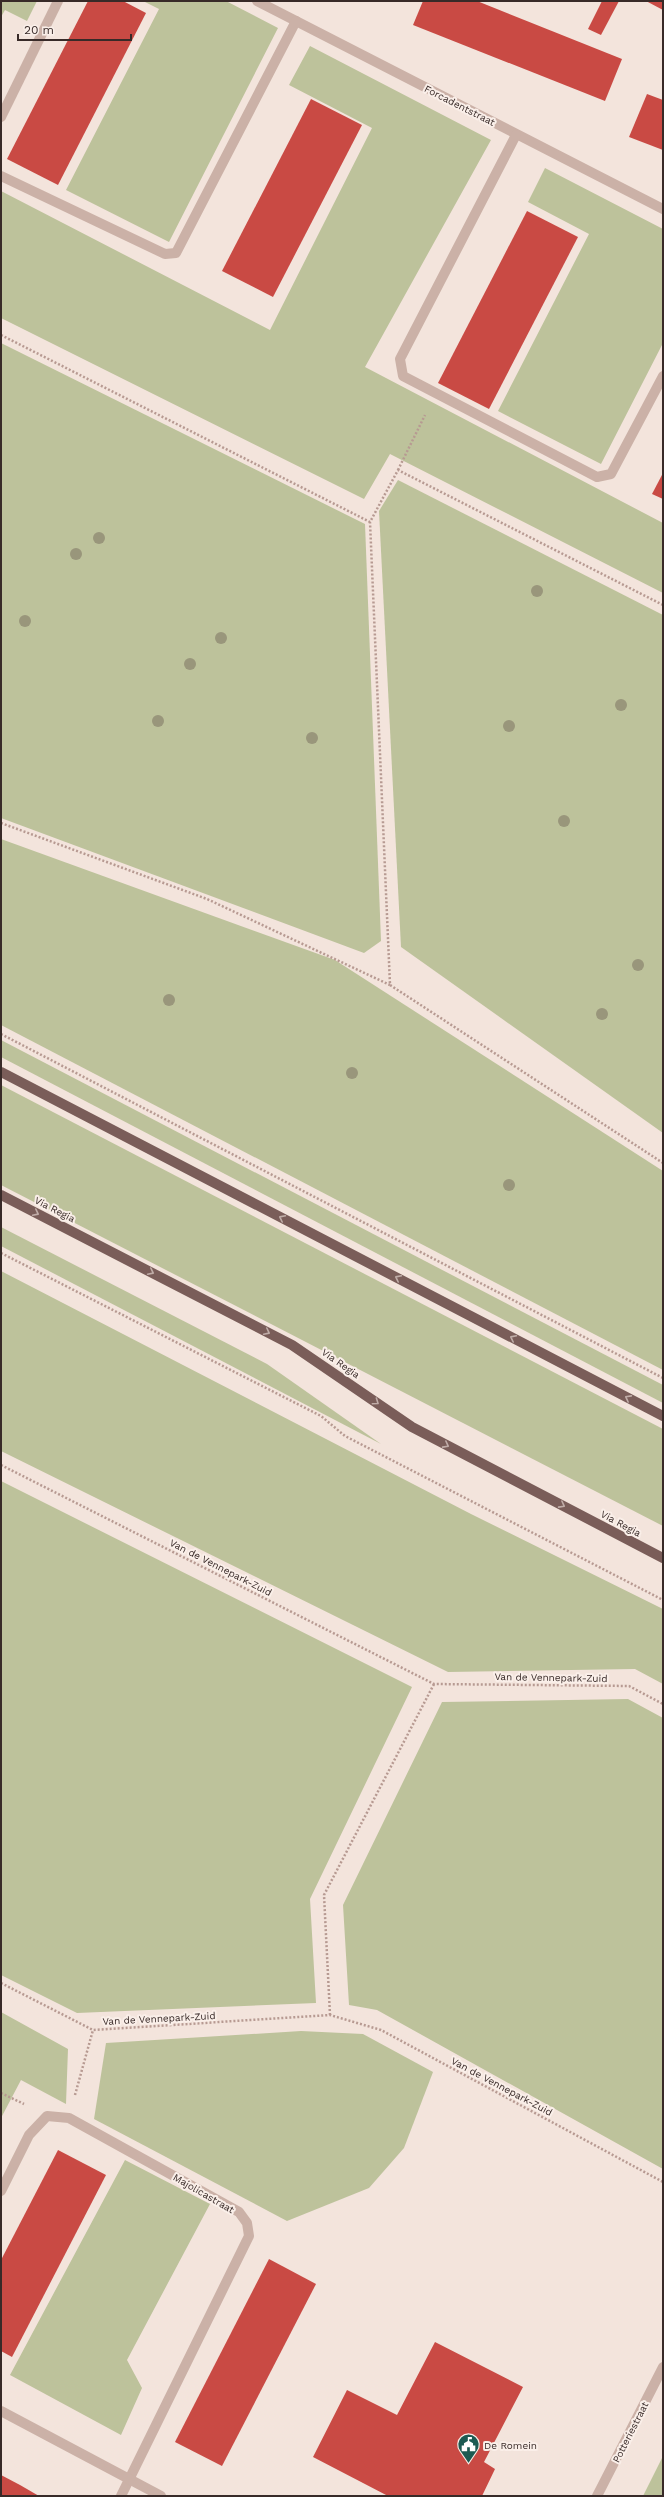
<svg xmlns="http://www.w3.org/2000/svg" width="664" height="2497" font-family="'Work Sans',sans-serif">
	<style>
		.green { fill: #bdc29b }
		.building { fill: #c94a44 }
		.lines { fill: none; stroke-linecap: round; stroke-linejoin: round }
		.path { stroke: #b79a92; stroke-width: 2.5; stroke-dasharray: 2 2; stroke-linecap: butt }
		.minor { stroke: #cbb1a7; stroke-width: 10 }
		.major { stroke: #7a5d59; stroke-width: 10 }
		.tree { fill: #99967b }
		.oneway { stroke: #c0ada8 }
		.labels { text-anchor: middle; stroke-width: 4; stroke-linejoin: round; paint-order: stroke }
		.street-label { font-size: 10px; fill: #382a28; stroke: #faefe9 }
		.poi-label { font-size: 10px; fill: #382a28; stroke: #faefe9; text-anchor: start }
	</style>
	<rect width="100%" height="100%" fill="#f3e4dc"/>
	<g class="green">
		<path d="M1 1H37L27 21 5 10 1 17Z"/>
		<path d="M143 1H226L278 28 169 242 66 190 159 9Z"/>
		<path d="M310 46 491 140 365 367 663 523V593L390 454 364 499 1 318V191L270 330 372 128 289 85Z"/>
		<path d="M545 168 663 229V343L601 464 498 411 589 234 528 202Z"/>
		<path d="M1 343 365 524 381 941 364 953 1 818Z"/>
		<path d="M398 480 663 615V1133L401 947 379 511Z"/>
		<path d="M1 839 335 960 663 1171V1370L1 1025Z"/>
		<path d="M1 1040 663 1385V1403L1 1057Z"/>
		<path d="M1 1085 663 1429V1526L1 1185Z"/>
		<path d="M1 1227 267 1364 381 1444 1 1246Z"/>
		<path d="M1 1271 471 1514 663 1609V1684L635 1669 448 1672 1 1451Z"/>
		<path d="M1 1481 412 1687 310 1899 316 2003 77 2013 1 1975Z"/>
		<path d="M628 1699 663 1718V2169L377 2010 349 2005 343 1905 442 1702Z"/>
		<path d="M1 2012 68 2049 66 2104 21 2080 1 2118Z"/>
		<path d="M301 2031 363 2034 433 2072 404 2148 369 2188 287 2221 94 2119 106 2043Z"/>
		<path d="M125 2160 210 2204 127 2360 142 2388 121 2435 10 2375Z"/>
		<path d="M663 2456V2496H643Z"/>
	</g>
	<g class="building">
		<path d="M88 1H123L146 13 58 185 7 159Z"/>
		<path d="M423 1H477L622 59 605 101 413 25Z"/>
		<path d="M602 1H619L601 35 588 29Z"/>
		<path d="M646 1H663V10Z"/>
		<path d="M647 94 663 100V150L629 137Z"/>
		<path d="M311 99 362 125 273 297 222 271Z"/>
		<path d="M527 211 578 237 489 409 438 383Z"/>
		<path d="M663 473V499L652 494Z"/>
		<path d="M58 2150 106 2175 12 2357 1 2351V2260Z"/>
		<path d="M269 2259 316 2284 222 2466 175 2442Z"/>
		<path d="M435 2342 523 2387 484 2462 495 2469 482 2496H388L313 2457 347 2390 397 2415Z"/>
		<path d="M1 2475 20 2485 39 2496H1Z"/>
	</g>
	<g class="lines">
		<g class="path">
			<path d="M1 335 370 522"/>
			<path d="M398 470 425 415"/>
			<path d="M663 605 398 470 370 522 390 985 663 1163"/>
			<path d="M1 823 207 899 390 985"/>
			<path d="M1 1034 663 1378"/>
			<path d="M1 1253 321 1416 345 1436 663 1600"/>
			<path d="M1 1465 434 1684 629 1686 663 1704"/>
			<path d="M1 1983 93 2030 330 2015 381 2030 663 2182"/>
			<path d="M330 2015 324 1895 434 1684"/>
			<path d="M1 2093 24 2104"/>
			<path d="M75 2095 93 2030"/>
		</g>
		<g class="minor">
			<path d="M257 1 663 209"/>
			<path d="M1 117 58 1"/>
			<path d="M516 135 400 359 403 376 597 477 611 474 663 376"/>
			<path d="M1 176 165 254 176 253 296 21"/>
			<path d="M1 2191 29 2135 47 2116 69 2118 239 2212 247 2223 249 2236 121 2496"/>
			<path d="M1 2411 161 2496"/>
			<path d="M597 2496 663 2367"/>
		</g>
		<g class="major">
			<path d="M1 1072 663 1416"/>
			<path d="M1 1195 292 1345 412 1427 663 1558"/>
		</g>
	</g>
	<g class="tree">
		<circle cx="99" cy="538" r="6"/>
		<circle cx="76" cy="554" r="6"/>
		<circle cx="537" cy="591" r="6"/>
		<circle cx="25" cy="621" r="6"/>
		<circle cx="221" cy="638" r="6"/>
		<circle cx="190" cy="664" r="6"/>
		<circle cx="621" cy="705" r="6"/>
		<circle cx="158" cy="721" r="6"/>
		<circle cx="509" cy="726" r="6"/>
		<circle cx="312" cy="738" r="6"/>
		<circle cx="564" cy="821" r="6"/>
		<circle cx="638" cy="965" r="6"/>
		<circle cx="169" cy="1000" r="6"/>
		<circle cx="602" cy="1014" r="6"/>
		<circle cx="352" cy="1073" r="6"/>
		<circle cx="509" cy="1185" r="6"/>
	</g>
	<defs><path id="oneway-chevron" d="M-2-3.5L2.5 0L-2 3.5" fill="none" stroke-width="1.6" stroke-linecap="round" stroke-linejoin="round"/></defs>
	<g class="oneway">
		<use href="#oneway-chevron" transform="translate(36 1213) rotate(27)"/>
		<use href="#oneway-chevron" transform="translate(282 1218) rotate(-153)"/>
		<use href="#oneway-chevron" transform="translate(151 1272) rotate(27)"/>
		<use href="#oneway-chevron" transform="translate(398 1278) rotate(-153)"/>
		<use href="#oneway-chevron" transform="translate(267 1332) rotate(27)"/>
		<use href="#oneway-chevron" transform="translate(513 1338) rotate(-153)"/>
		<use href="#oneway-chevron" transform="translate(628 1398) rotate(-152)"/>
		<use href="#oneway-chevron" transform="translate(376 1402) rotate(35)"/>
		<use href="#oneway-chevron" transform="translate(446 1445) rotate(28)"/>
		<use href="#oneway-chevron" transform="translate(562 1505) rotate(28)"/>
	</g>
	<defs>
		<symbol id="civic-pin" viewBox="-11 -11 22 30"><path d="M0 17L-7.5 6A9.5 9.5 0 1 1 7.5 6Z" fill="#1c5a52" stroke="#faefe9"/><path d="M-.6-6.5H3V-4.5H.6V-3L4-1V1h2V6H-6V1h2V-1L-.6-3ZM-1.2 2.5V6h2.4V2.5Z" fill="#fff"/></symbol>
	</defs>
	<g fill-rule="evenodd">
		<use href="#civic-pin" x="456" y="2432" width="25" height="34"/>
	</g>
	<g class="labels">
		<g class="street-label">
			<text transform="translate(460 105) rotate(27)" y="4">Forcadentstraat</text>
			<text transform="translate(55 1209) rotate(27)" y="4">Via Regia</text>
			<text transform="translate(341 1363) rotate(35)" y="4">Via Regia</text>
			<text transform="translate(621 1523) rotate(28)" y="4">Via Regia</text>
			<text transform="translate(221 1567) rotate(27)" y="4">Van de Vennepark-Zuid</text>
			<text transform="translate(551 1677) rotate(1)" y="4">Van de Vennepark-Zuid</text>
			<text transform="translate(159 2018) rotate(-3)" y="4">Van de Vennepark-Zuid</text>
			<text transform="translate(502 2086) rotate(28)" y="4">Van de Vennepark-Zuid</text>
			<text transform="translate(204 2193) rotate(30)" y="4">Majolicastraat</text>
			<text transform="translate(630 2432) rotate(-63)" y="4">Potteriestraat</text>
		</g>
		<g class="poi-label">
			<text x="484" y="2449">De Romein</text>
		</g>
	</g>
	<rect width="664" height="2497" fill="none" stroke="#382a28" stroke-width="4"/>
	<path d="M18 34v6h113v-6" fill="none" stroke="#382a28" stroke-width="2"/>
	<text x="24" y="34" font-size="12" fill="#382a28" stroke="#faefe9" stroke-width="3" paint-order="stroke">20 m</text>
</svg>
